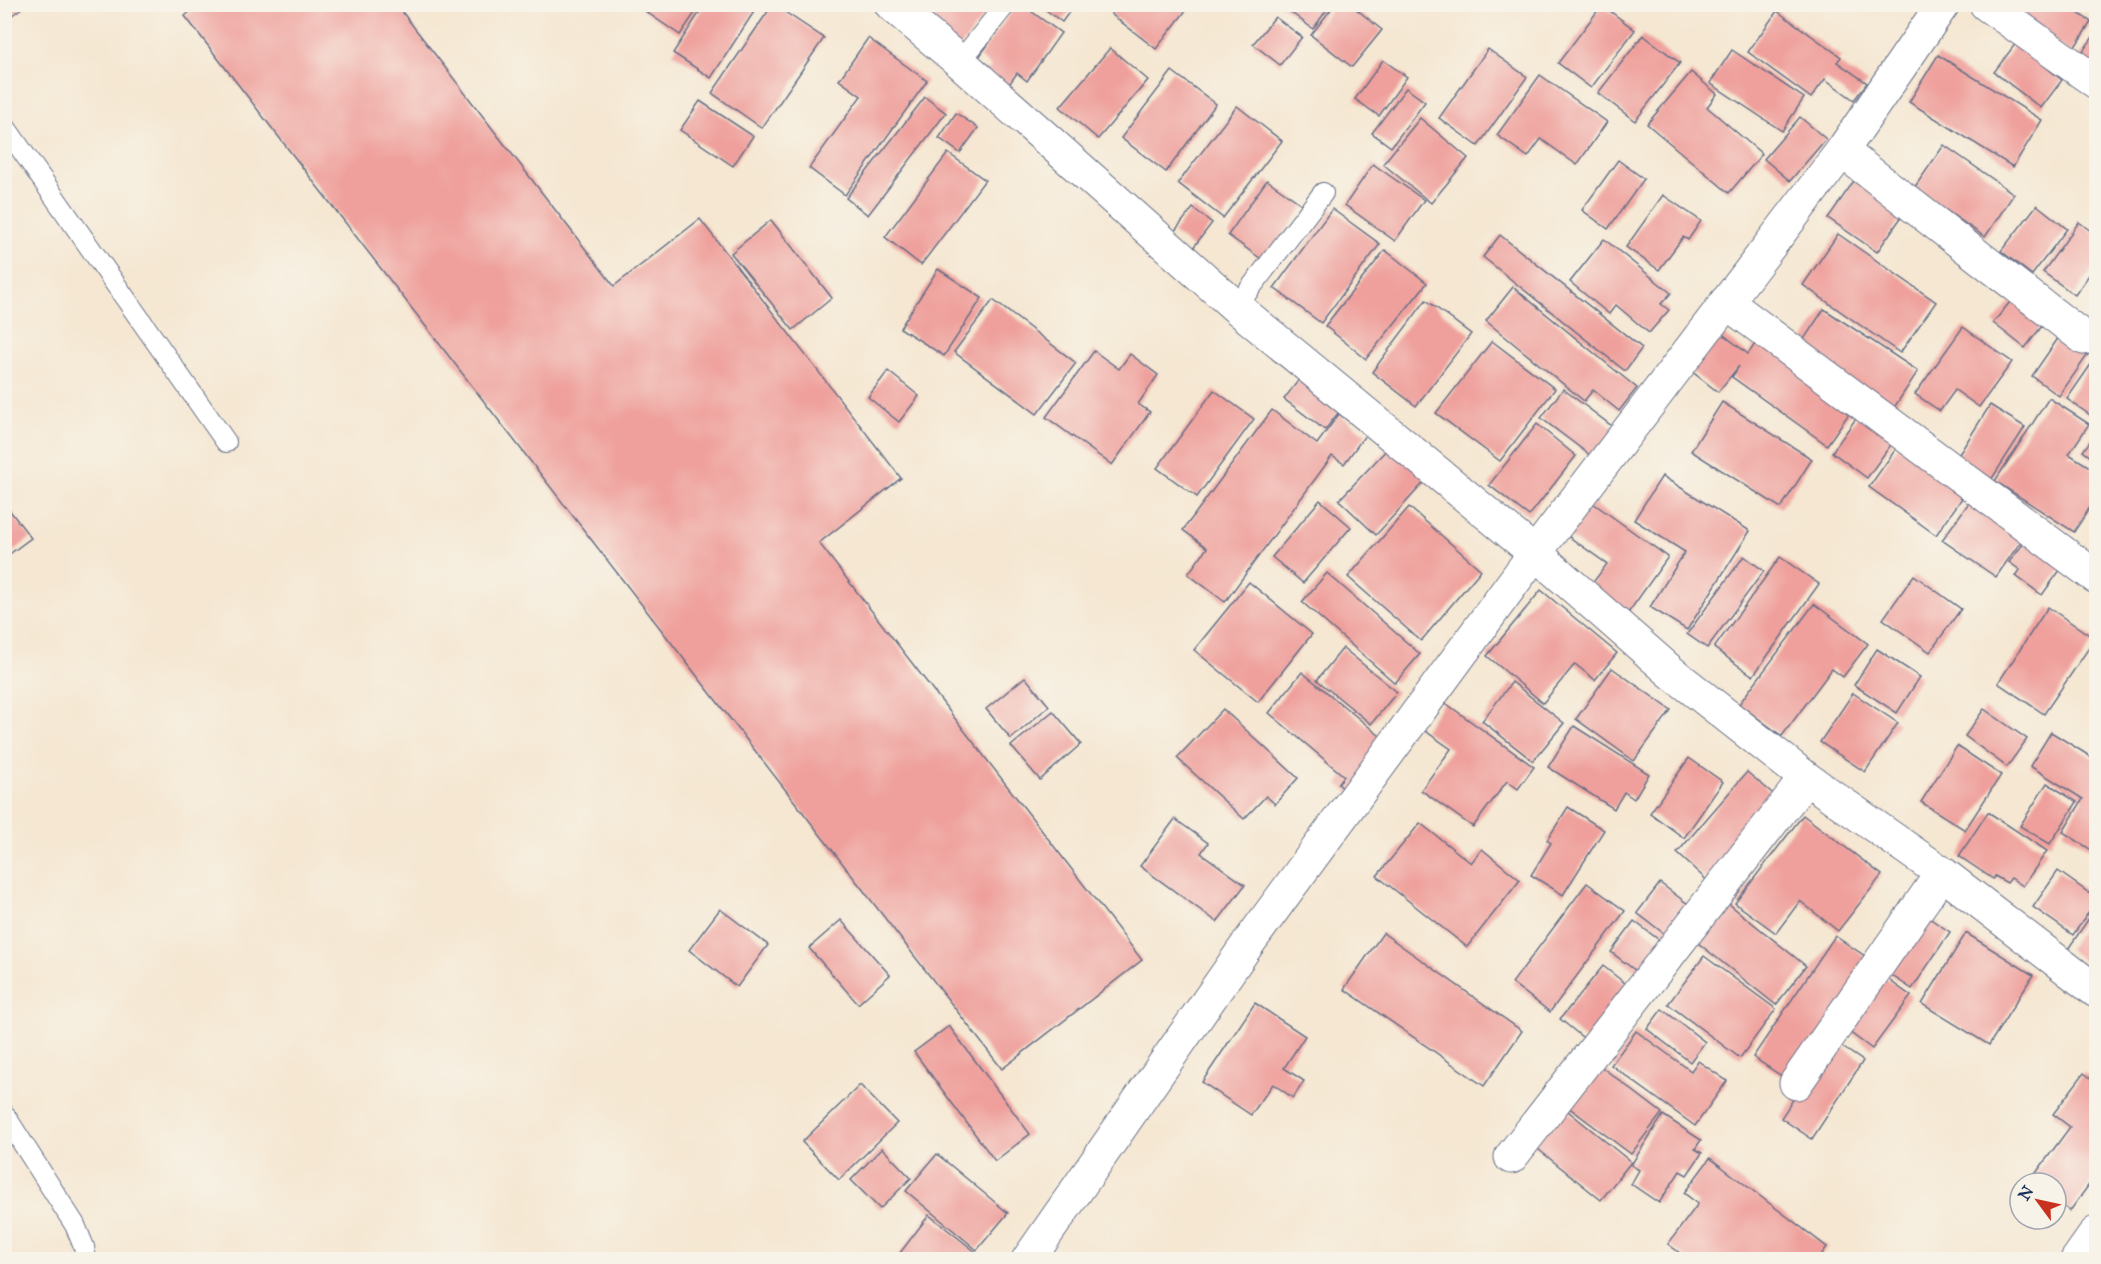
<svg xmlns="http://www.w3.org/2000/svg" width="2101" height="1264" font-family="'IM FELL Great Primer',serif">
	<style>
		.building { fill: #efa09c }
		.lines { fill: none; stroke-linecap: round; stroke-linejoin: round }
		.lane-casing { stroke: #676f87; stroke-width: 22 }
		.street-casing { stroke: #676f87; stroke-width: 35 }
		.lane { stroke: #fff; stroke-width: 20 }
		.street { stroke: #fff; stroke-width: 33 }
	</style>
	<rect width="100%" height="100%" fill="#f7f3e8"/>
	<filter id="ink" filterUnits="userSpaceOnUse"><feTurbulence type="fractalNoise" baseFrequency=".0167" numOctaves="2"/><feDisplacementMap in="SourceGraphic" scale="12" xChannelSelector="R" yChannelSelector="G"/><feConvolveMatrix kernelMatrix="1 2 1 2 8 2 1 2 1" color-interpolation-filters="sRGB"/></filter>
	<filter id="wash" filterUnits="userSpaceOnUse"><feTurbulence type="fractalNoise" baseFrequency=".008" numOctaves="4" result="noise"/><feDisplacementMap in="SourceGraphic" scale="24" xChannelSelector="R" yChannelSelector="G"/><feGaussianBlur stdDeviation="1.35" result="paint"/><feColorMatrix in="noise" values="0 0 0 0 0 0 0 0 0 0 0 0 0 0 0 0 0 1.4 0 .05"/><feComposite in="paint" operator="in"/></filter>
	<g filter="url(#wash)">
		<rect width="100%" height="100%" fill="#f5e7d2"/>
		<g id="blocks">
			<g class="building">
				<path d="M4 4H27L11 16Z"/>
				<path d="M199 4H396L614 286 700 219 901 478 819 543 1142 960 1002 1069 185 16Z"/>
				<path d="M645 4H701L680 35 642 9Z"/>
				<path d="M705 4H759L711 78 673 53Z"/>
				<path d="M773 4 824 38 762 128 712 93Z"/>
				<path d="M932 4H993L958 50 919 21Z"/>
				<path d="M1017 4H1021L1061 33 1027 81 1017 73 1008 86 987 71 991 67 979 57Z"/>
				<path d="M1038 4H1075L1062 22Z"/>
				<path d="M1118 4H1191L1156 49 1111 14Z"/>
				<path d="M1280 4H1331L1313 29Z"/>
				<path d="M1335 4H1350L1382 30 1352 67 1311 35Z"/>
				<path d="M2001 4H2065L2091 22 2071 53Z"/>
				<path d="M1602 5 1635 30 1591 88 1558 63Z"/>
				<path d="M1777 11 1841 57 1837 62 1867 83 1854 100 1825 79 1811 98 1748 52Z"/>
				<path d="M1275 17 1302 37 1280 65 1253 44Z"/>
				<path d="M2096 33V73L2077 59Z"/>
				<path d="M1643 35 1680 63 1635 121 1598 93Z"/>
				<path d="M868 38 927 81 845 195 809 168 861 96 839 80Z"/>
				<path d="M2016 43 2062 80 2041 108 1994 72Z"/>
				<path d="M1110 48 1148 80 1098 139 1060 107Z"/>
				<path d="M1488 49 1527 77 1478 146 1439 118Z"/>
				<path d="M1732 50 1804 98 1782 131 1710 83Z"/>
				<path d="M1938 55 2042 120 2013 167 1909 102Z"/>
				<path d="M1383 60 1407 77 1379 116 1355 99Z"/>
				<path d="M1172 71 1216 104 1166 172 1121 138Z"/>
				<path d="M1691 72 1717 94 1707 107 1762 154 1729 193 1647 124Z"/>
				<path d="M1540 75 1607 122 1577 165 1541 139 1528 157 1497 135Z"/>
				<path d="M1406 88 1425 102 1391 147 1372 133Z"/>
				<path d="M925 97 946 113 868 215 846 198Z"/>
				<path d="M700 101 753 136 733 166 680 130Z"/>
				<path d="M1237 106 1282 141 1223 218 1178 183Z"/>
				<path d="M956 113 978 128 960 153 939 138Z"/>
				<path d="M1800 117 1826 139 1790 181 1764 159Z"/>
				<path d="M1420 118 1468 158 1431 203 1383 164Z"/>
				<path d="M1944 145 2014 194 1985 237 1914 188Z"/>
				<path d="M948 153 985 180 921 265 885 237Z"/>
				<path d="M1618 160 1644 179 1608 229 1582 210Z"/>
				<path d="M1373 164 1424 200 1395 241 1345 205Z"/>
				<path d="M1856 178 1905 212 1877 252 1828 218Z"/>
				<path d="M1267 180 1304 206 1264 261 1228 235Z"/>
				<path d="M1663 195 1701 221 1688 240 1683 237 1659 270 1626 247Z"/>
				<path d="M2037 205 2067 229 2032 275 2001 251Z"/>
				<path d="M1193 208 1212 223 1193 248 1173 233Z"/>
				<path d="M1332 209 1380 244 1321 323 1274 288Z"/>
				<path d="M771 220 832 298 793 330 731 253Z"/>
				<path d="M2079 222 2096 235V265L2075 295 2043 272Z"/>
				<path d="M1838 234 1936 302 1900 353 1803 285Z"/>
				<path d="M1500 235 1642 348 1625 371 1483 257Z"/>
				<path d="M1604 239 1671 293 1661 304 1669 310 1649 333 1616 305 1609 314 1570 282Z"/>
				<path d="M1385 250 1427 283 1366 359 1325 326Z"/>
				<path d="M938 269 982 298 944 356 900 328Z"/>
				<path d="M1513 287 1637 388 1619 411 1593 390 1584 401 1486 321Z"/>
				<path d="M2018 292 2049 317 2025 348 1993 323Z"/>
				<path d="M993 300 1076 363 1037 414 954 352Z"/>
				<path d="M1426 300 1471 334 1416 406 1372 372Z"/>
				<path d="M1824 309 1918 371 1890 414 1796 351Z"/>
				<path d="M1963 327 2012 362 1979 407 1955 390 1940 411 1915 394Z"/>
				<path d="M1720 332 1748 354 1758 340 1853 408 1827 445 1732 377 1739 366 1718 392 1690 370Z"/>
				<path d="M2061 334 2089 353 2059 396 2032 376Z"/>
				<path d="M1492 341 1555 389 1500 461 1436 413Z"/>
				<path d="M1094 351 1119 369 1130 354 1158 375 1138 404 1150 412 1112 465 1046 417Z"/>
				<path d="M2096 357V419L2067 399Z"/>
				<path d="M888 371 919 396 899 422 868 397Z"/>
				<path d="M1301 377 1342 408 1325 430 1284 399Z"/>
				<path d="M1563 389 1617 430 1595 459 1541 418Z"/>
				<path d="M1214 390 1254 419 1197 497 1157 468Z"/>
				<path d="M2049 398 2089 424 2069 454 2096 471V498L2074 532 1995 481Z"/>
				<path d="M1722 402 1812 459 1781 508 1691 451Z"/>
				<path d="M1990 405 2025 427 1991 480 1956 459Z"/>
				<path d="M1272 410 1317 444 1339 414 1366 434 1344 464 1332 456 1225 602 1188 574 1207 548 1183 530Z"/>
				<path d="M1862 410 1897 436 1867 478 1832 452Z"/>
				<path d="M1537 424 1576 456 1529 516 1489 485Z"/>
				<path d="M2096 433V461L2083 451Z"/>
				<path d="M1900 443 1967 491 1936 535 1869 487Z"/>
				<path d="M1392 444 1429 477 1376 535 1339 500Z"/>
				<path d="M1662 476 1750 531 1687 630 1650 607 1685 552 1634 520Z"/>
				<path d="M1976 493 2029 530 1996 577 1942 540Z"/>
				<path d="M1320 500 1351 527 1303 583 1272 557Z"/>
				<path d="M4 503 31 538 4 558Z"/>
				<path d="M1593 503 1668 557 1626 616 1588 589 1607 564 1568 536Z"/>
				<path d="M1409 507 1481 570 1421 641 1348 577Z"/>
				<path d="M2030 535 2066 562 2042 595 2016 576 2020 570 2009 562Z"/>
				<path d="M1744 556 1764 571 1707 648 1687 634Z"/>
				<path d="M1780 557 1819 584 1753 676 1714 648Z"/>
				<path d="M1327 573 1420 654 1395 683 1302 602Z"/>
				<path d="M1914 575 1961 609 1930 652 1883 619Z"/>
				<path d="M1249 582 1312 634 1258 702 1194 650Z"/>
				<path d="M1541 590 1617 653 1595 680 1575 664 1543 703 1487 656Z"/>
				<path d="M1814 604 1868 644 1843 677 1832 669 1782 736 1739 704Z"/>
				<path d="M2048 607 2095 639 2044 714 1998 683Z"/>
				<path d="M1343 648 1397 692 1371 724 1317 680Z"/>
				<path d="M1877 649 1920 677 1897 713 1854 685Z"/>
				<path d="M1612 668 1671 710 1634 761 1576 719Z"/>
				<path d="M1302 672 1391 745 1351 795 1338 784 1344 776 1269 713Z"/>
				<path d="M1025 677 1049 706 1011 739 986 709Z"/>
				<path d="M1512 682 1564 723 1533 761 1482 721Z"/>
				<path d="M1853 693 1898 723 1865 772 1820 742Z"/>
				<path d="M1444 702 1534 767 1518 789 1507 781 1473 827 1421 790 1451 749 1424 730Z"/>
				<path d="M1223 709 1298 778 1275 804 1266 796 1244 819 1177 758Z"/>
				<path d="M1984 709 2027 739 2007 767 1965 736Z"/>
				<path d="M1053 711 1081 744 1040 780 1011 746Z"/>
				<path d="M1574 726 1649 774 1634 799 1624 792 1614 809 1548 767Z"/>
				<path d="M2051 732 2096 760V853L2063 832 2083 799 2030 766Z"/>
				<path d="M1957 746 2001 775 1965 830 1921 802Z"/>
				<path d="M1689 758 1723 782 1684 838 1650 813Z"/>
				<path d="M1747 772 1783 802 1712 885 1677 853Z"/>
				<path d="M2047 783 2077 802 2050 844 2020 826Z"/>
				<path d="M1568 807 1604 830 1563 895 1531 875 1551 843 1547 840Z"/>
				<path d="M1988 812 2047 851 2023 886 2011 878 2007 883 1995 876 1993 879 1959 856Z"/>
				<path d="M1803 815 1882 875 1838 931 1800 901 1776 933 1735 903Z"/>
				<path d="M1175 819 1208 843 1201 853 1245 885 1217 922 1140 866Z"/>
				<path d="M1420 823 1471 863 1482 849 1520 880 1467 947 1377 876Z"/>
				<path d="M2058 871 2096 898V902L2073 935 2033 907Z"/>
				<path d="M1587 883 1625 911 1550 1012 1512 983Z"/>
				<path d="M1660 883 1697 911 1674 941 1637 913Z"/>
				<path d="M1724 900 1806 966 1776 1005 1693 939Z"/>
				<path d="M2096 908V961L2092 967 2068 949Z"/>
				<path d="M720 909 768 945 737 987 689 950Z"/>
				<path d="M1920 912 1950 932 1912 989 1882 969Z"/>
				<path d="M841 920 890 975 858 1004 809 948Z"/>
				<path d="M1634 921 1667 946 1644 977 1611 952Z"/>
				<path d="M1383 933 1522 1031 1484 1086 1344 989Z"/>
				<path d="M1966 933 2033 975 1989 1045 1922 1004Z"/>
				<path d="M1835 936 1874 962 1792 1083 1753 1057Z"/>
				<path d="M1704 956 1776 1009 1740 1058 1668 1004Z"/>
				<path d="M1603 966 1635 991 1592 1045 1560 1019Z"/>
				<path d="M1879 973 1911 996 1872 1049 1840 1025Z"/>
				<path d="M1255 1003 1305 1036 1284 1068 1304 1081 1293 1098 1273 1084 1251 1115 1202 1082Z"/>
				<path d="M1662 1009 1705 1042 1690 1062 1647 1029Z"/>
				<path d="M949 1026 1030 1134 995 1161 914 1052Z"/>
				<path d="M1636 1031 1691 1071 1698 1061 1727 1081 1695 1126 1611 1065Z"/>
				<path d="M1832 1040 1863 1061 1812 1139 1781 1118Z"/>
				<path d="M1595 1062 1662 1113 1631 1154 1563 1103Z"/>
				<path d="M2084 1073 2096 1082V1175L2070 1211 2056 1201V1183H2032L2030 1181 2070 1127 2053 1114Z"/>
				<path d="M860 1085 897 1123 839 1180 802 1142Z"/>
				<path d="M1563 1107 1631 1162 1601 1200 1533 1145Z"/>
				<path d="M1663 1115 1701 1140 1695 1149 1702 1153 1687 1175 1680 1171 1659 1203 1631 1184 1639 1170 1631 1165Z"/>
				<path d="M882 1148 911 1178 880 1209 851 1180Z"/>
				<path d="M937 1154 1008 1213 977 1250 906 1191Z"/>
				<path d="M1710 1158 1827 1247 1819 1258 1822 1260H1689L1668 1244 1698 1204 1684 1193Z"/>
				<path d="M929 1215 986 1260 896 1258Z"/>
			</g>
		</g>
	</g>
	<g filter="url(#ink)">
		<use href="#blocks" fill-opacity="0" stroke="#676f87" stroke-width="1.5"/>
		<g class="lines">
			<defs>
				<g id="lane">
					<path d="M960 62 1006 4"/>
					<path d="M4 125 226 442"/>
					<path d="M1236 307 1323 193"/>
					<path d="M4 1114 75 1225 84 1247 86 1260"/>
				</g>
				<g id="street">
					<path d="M891 4 960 62 1236 307 1535 553 1671 672 1806 778 1942 873 2096 991"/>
					<path d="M1986 4 2096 82"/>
					<path d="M1842 151 2084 338"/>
					<path d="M1726 302 2096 577"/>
					<path d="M1796 1083 1942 873"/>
					<path d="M1511 1157 1806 778"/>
					<path d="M1028 1260 1247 945 1535 553 1842 151 1943 4"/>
					<path d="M2077 1260 2096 1233"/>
				</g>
			</defs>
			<use href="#lane" class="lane-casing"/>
			<use href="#street" class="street-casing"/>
			<use href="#lane" class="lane"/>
			<use href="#street" class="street"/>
		</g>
	</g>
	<rect width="2101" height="1264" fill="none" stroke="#f7f3e8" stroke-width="24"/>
	<g transform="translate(2038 1201) rotate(303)"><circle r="28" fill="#f7f3e8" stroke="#9fa5b1" stroke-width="1.5"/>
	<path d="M0-4.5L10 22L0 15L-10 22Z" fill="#c8321e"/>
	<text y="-9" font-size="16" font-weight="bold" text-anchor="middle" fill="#1b2f5e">N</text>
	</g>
</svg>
